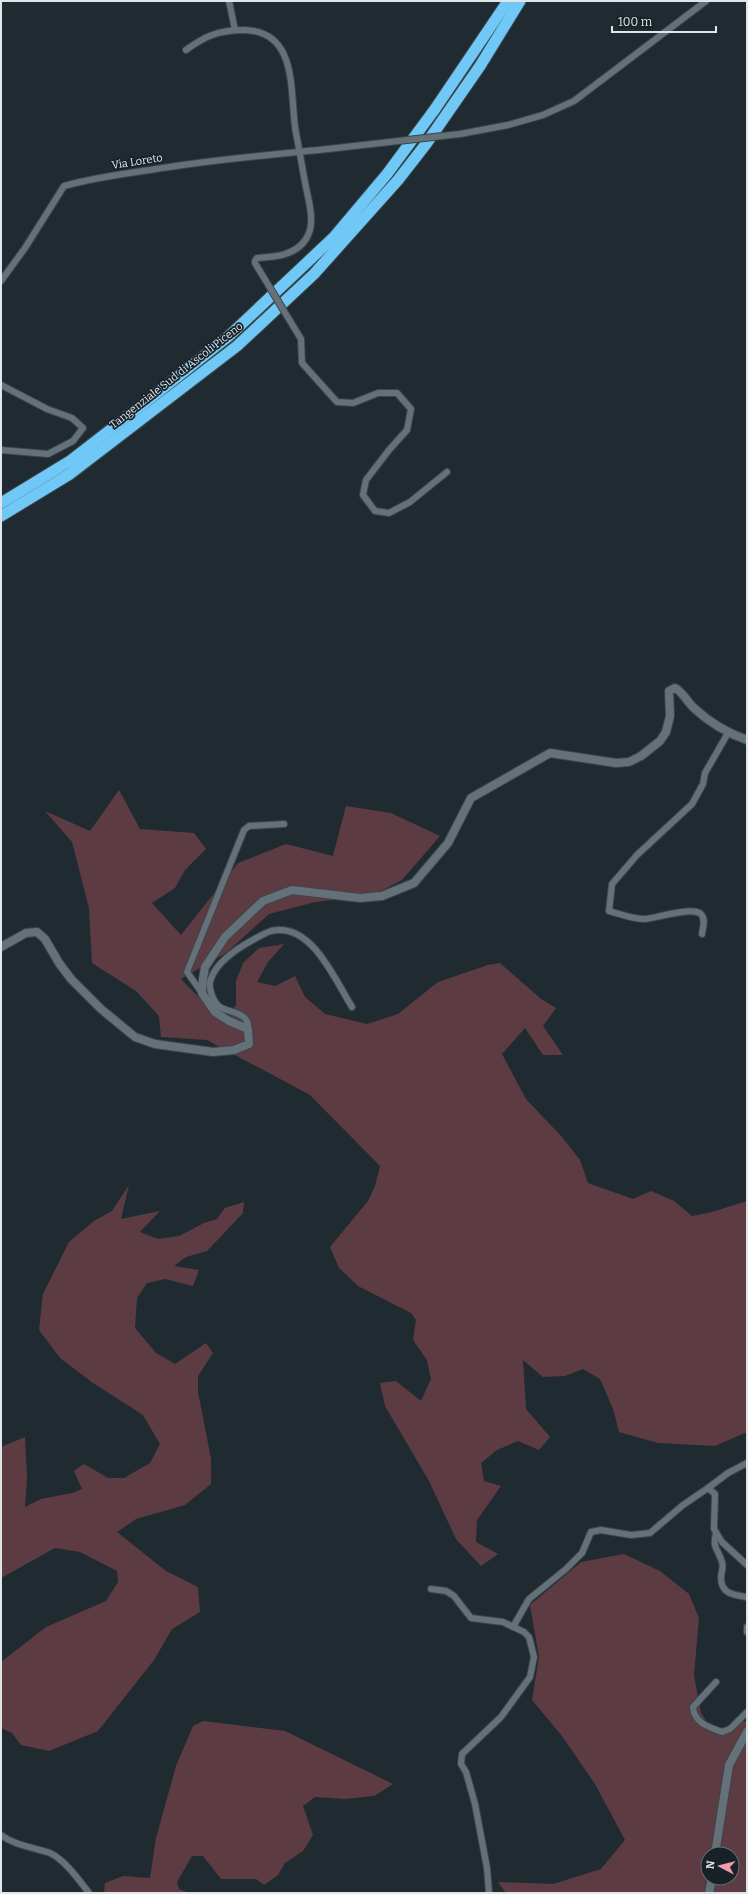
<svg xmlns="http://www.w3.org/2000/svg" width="748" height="1894" font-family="Bitter,serif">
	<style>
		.green { fill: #5c3c42; fill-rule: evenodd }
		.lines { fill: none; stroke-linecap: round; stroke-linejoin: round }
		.street-casing { stroke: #3c464b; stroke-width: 8 }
		.secondary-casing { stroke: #3c464b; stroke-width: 10 }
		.highway-casing { stroke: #3c464b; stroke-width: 13 }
		.street { stroke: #657178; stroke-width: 6 }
		.secondary { stroke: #657178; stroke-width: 8 }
		.highway { stroke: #70c8f6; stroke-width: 11 }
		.street-bridge-casing { stroke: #3c464b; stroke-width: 8; stroke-linecap: butt }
		.street-bridge { stroke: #657178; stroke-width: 6 }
		.labels { text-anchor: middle; stroke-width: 3.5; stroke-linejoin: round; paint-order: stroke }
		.street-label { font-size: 11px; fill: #dfe6ea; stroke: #172127 }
	</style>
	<rect width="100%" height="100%" fill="#202b31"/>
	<g class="green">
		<path d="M119 790 140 829 194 833 206 849 185 870 175 888 152 903 181 935 238 863 286 844 333 856 346 806 391 813 440 836 402 880 377 893 351 898 315 902 269 914 226 953 181 979 224 1023 236 1005V981L243 963 259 948 284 944 268 962 257 982 275 986 295 976 305 997 325 1014 367 1024 398 1014 438 982 488 965 500 963 541 999 556 1008 543 1026 563 1055H543L525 1028 502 1054 526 1099 562 1137 580 1160 588 1183 633 1199 651 1191 674 1201 692 1216 712 1212 747 1201V1432L715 1446 658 1443 619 1432 613 1409 600 1379 583 1369 565 1376 543 1377 523 1360 526 1409 550 1437 539 1450 518 1441 497 1450 481 1463 484 1481 501 1486 477 1520 476 1542 498 1554 481 1566 456 1539 429 1481 385 1406 380 1383 396 1381 421 1401 431 1379 427 1360 413 1340 416 1320 411 1313 358 1286 339 1268 330 1247 368 1201 375 1186 380 1166 310 1095 207 1040 161 1037 159 1016 136 991 92 963 89 908 72 842 45 811 90 831Z"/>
		<path d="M129 1185 121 1219 160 1211 140 1232 158 1239 179 1236 204 1223 217 1219 225 1208 244 1202 243 1213 207 1251 186 1257 174 1266 199 1270 193 1286 165 1279 147 1283 137 1298 135 1328 156 1353 175 1364 206 1343 213 1353 198 1376V1392L211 1459V1484L185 1505 136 1519 117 1532 166 1571 198 1587 200 1612 172 1629 154 1660 98 1731 49 1751 21 1745 12 1733 1 1728V1662L46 1627 106 1601 118 1582 117 1571 80 1552 55 1548 1 1578V1447L25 1437 27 1478 25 1507 41 1499 72 1493 82 1489 74 1471 84 1464 108 1478H124L150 1463 160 1444 143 1415 93 1383 60 1358 39 1330 43 1294 69 1242 94 1221 112 1211Z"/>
		<path d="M624 1554 660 1571 689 1594 699 1618 694 1675 701 1713 714 1733 743 1721 747 1722V1893H506L498 1882 553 1884 601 1869 625 1840 595 1784 562 1736 532 1700 539 1657 530 1605 581 1562ZM708 1854H732V1878H708Z"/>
		<path d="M203 1721 285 1731 393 1784 374 1796 345 1799 315 1797 303 1806 313 1835 303 1851 285 1863 278 1875 264 1885 256 1879H221L203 1856H192L177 1882 179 1889 189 1893H104L105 1883 123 1876 150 1878 156 1838 176 1766 193 1726Z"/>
	</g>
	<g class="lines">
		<defs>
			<g id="street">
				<path d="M229 1 235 30"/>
				<path d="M186 50C205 36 219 30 244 30 300 31 289 95 296 133 300 153 303 173 307 192 309 202 312 213 311 222 311 228 309 234 306 239 295 256 274 257 257 258L255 261V263"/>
				<path d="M508 125 543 115 574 101 706 1"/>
				<path d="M1 281 25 248 64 186C92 178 121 174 150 170 209 160 268 155 328 149"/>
				<path d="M301 339 302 363 337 402 353 403 378 393H397L411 409 407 430 389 450 366 480 363 495 375 511 389 513 410 502 447 472"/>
				<path d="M1 385 47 409 72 418 83 428 73 441 48 454 1 450"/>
				<path d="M702 934C703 927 706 919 701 914 692 906 657 918 645 919 633 919 620 914 609 911L612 884 637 855 692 804 703 784 705 773 728 733"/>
				<path d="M202 993 187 972 244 830 249 826 284 824"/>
				<path d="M248 1029C250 1012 229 1013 220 1007 213 1002 209 990 210 982 214 965 231 953 244 945 253 940 262 934 271 931 311 921 335 980 352 1007"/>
				<path d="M708 1488 728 1473 747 1463"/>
				<path d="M716 1533C712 1549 718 1548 722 1562 724 1567 721 1572 721 1578 721 1594 734 1595 747 1597"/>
				<path d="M431 1589 446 1591 454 1596 471 1618 503 1622 524 1632 529 1637 534 1657 530 1677 501 1717 462 1754 461 1764 466 1772 475 1804 487 1868 489 1893"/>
				<path d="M513 1627 529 1599 566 1569 582 1553 591 1532 601 1530 631 1535 650 1533 683 1505 708 1488 715 1494 714 1529 722 1542 747 1565"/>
				<path d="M747 1627V1632"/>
				<path d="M716 1682 693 1707C694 1723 709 1727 722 1732L730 1729 747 1712"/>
				<path d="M1 1835C15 1846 34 1847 50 1853 65 1860 79 1880 89 1893"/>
			</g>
			<g id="secondary">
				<path d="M1 947 26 933 37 932 45 939 59 963 71 979 101 1009 135 1037 155 1044 213 1052 234 1050 249 1044 248 1029 229 1021 215 1012 202 993 203 979 205 967 225 937 263 901 292 890 360 898 382 896 414 883 448 843 471 798 550 753 616 763 629 762 641 756 660 741 666 732 670 716 669 691 675 688C683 692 687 702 694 708 710 723 727 733 747 740"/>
				<path d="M715 1854 729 1765 747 1732"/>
				<path d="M709 1893 712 1878"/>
			</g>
			<g id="highway">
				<path d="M1 503 70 461 141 406 229 336 334 237 387 174 435 109 508 1"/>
				<path d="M1 516 70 474 237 346 314 274 398 180 426 144 480 66 520 1"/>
			</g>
		</defs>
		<use href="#street" class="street-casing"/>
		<use href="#secondary" class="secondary-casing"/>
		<use href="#highway" class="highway-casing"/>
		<use href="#street" class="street"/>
		<use href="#secondary" class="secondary"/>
		<use href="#highway" class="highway"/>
		<defs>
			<g id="street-bridge">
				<path d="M328 149 460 134 508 125"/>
				<path d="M255 263 301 339"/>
			</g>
		</defs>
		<use href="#street-bridge" class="street-bridge-casing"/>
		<use href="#street-bridge" class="street-bridge"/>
	</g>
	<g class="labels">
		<g class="street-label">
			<text transform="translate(137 161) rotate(-9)" y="4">Via Loreto</text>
			<text transform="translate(176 375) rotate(-38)" y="4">Tangenziale Sud di Ascoli Piceno</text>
		</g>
	</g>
	<rect width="748" height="1894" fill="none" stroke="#dfe6ea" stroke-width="4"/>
	<g transform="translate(720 1866) rotate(277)"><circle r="19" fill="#172127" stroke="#677075"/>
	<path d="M0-3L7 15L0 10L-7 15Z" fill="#f39aaa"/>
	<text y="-6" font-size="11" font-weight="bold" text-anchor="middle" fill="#dfe6ea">N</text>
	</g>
	<path d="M612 26v6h104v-6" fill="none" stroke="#dfe6ea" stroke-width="2"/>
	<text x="618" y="26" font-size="12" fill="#dfe6ea" stroke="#172127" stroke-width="3" paint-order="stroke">100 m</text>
</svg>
